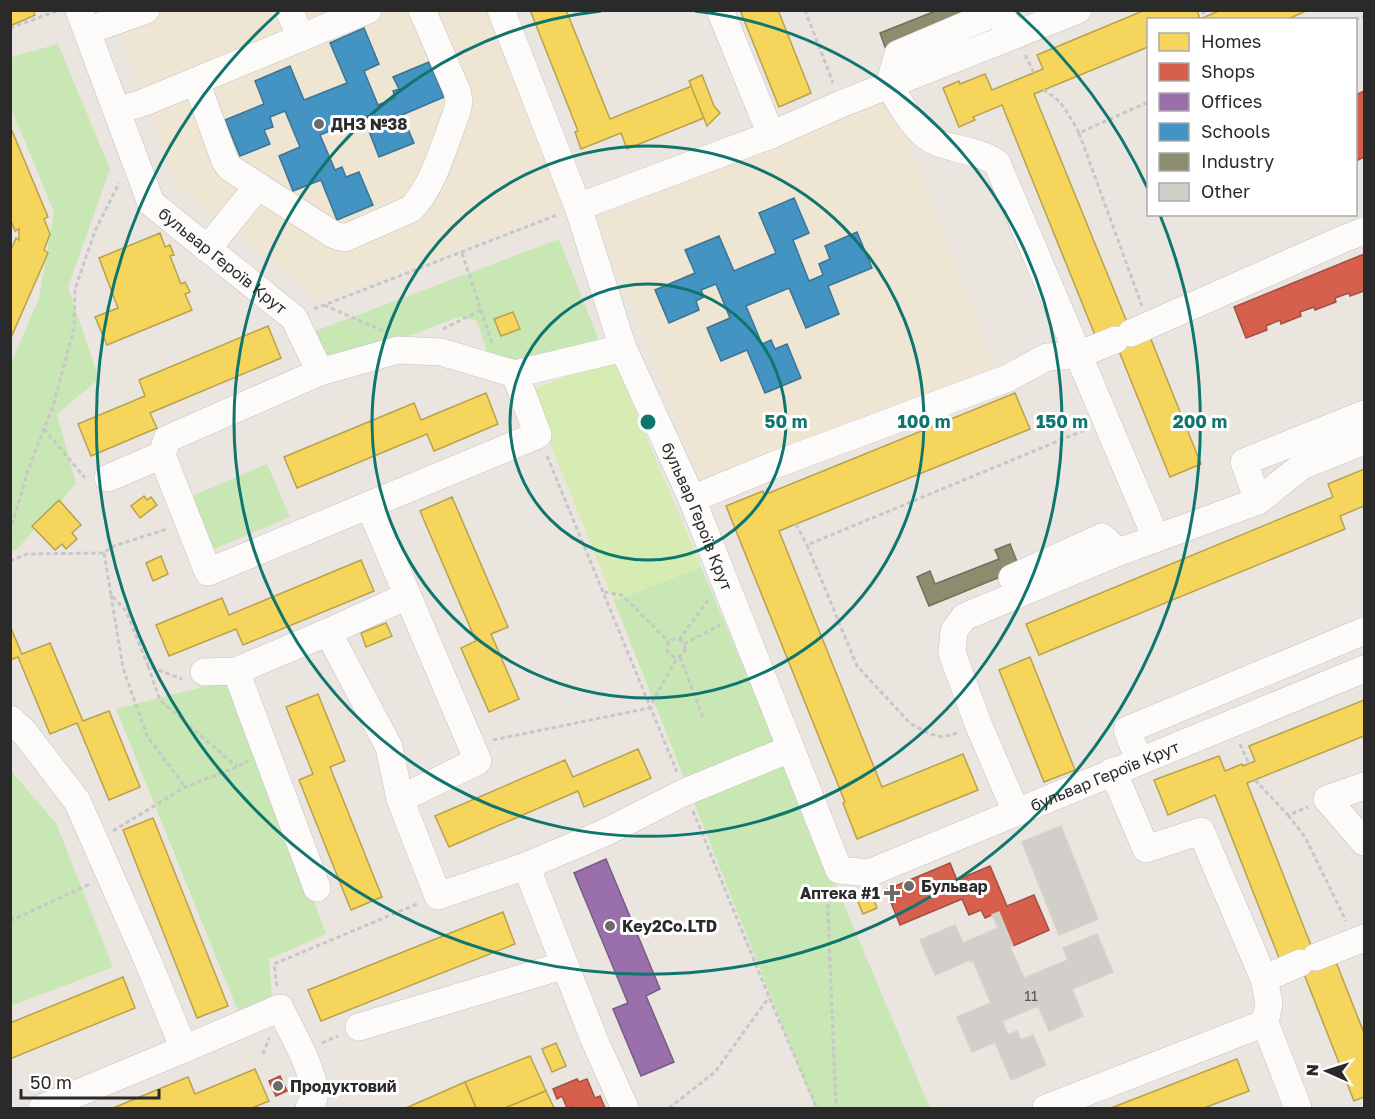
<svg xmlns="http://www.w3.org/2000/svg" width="1375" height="1119" font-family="'Golos Text',sans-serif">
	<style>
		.education { fill: #eee5d3 }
		.green { fill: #c9e7b5 }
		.pitch { fill: #d6ecb2 }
		.homes { fill: #f6d55c; stroke: #b9a24d; stroke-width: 1.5 }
		.shops { fill: #d6604d; stroke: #a25042; stroke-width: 1.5 }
		.offices { fill: #9970ab; stroke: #785b84; stroke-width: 1.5 }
		.schools { fill: #4393c3; stroke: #3c7495; stroke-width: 1.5 }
		.industry { fill: #8c8c6e; stroke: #6f6f5a; stroke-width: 1.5 }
		.building { fill: #d2cfcb; stroke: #d5d1cb; stroke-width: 1.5 }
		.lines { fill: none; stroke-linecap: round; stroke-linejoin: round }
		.minor-casing { stroke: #c3c1c1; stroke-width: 28 }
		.path { stroke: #c8c7c7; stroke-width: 3; stroke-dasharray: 4.5 3; stroke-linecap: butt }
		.minor { stroke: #fcfbfa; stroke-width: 27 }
		.ring { fill: none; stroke: #0f766e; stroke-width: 3 }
		.poi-dot { fill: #6d6b69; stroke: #fff; stroke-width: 2 }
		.labels { text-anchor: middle; stroke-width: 6; stroke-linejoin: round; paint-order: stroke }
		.number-label { font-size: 14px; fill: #555453 }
		.poi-label { font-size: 16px; font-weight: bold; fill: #2a2a2a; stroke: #fff; text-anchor: start }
		.street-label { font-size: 16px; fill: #2a2a2a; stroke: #fff }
		.centre { fill: #0f766e; stroke: #fff; stroke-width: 3 }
		.ring-label { font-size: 18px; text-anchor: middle; font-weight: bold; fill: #0f766e; stroke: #fff; stroke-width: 6; stroke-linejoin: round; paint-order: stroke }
	</style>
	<rect width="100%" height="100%" fill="#eae5df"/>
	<g class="education">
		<path d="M170 11H491L569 206 321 301 179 188 118 30Z"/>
		<path d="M891 99 995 367 781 450 701 483 598 218Z"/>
	</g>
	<g class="green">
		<path d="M58 44 110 169 68 287 99 379 57 414 76 484 17 549 11 552V363L39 298 54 212 11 108V57Z"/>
		<path d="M559 239 601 346 495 377 477 321 459 317 314 371 299 337Z"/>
		<path d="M267 464 290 517 214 549 192 496Z"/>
		<path d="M701 567 930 1108H815L614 601Z"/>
		<path d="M233 679 326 934 269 959 272 1001 238 1011 116 709Z"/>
		<path d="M10 770 56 823 113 967 11 1006Z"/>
	</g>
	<path class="pitch" d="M613 358 701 567 614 601 529 391Z"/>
	<g class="homes">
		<path d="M10 10H33L35 15 10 26Z"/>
		<path d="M530 10H566L610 119 692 86 704 118 627 149 621 133 581 149 575 132 578 131Z"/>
		<path d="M740 10H778L811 93 779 107Z"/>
		<path d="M1145 10H1197L1200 19 1221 10H1308L1286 20H1148V47L1034 94 1129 327 1148 332 1201 464 1170 477 1112 334 1097 340 1002 105 973 117 975 120 959 127 943 88 959 81 960 84 985 74 992 90 1043 69 1037 55Z"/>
		<path d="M702 75 714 106 720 113 707 126 689 81Z"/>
		<path d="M10 126 48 217 44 219 50 234 44 250 48 253 10 340V252L16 238 19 240V229L15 231 10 218Z"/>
		<path d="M160 233 165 247 170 245 174 255 170 256 181 284 185 282 190 292 185 294 192 310 107 345 95 317 118 308 99 258Z"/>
		<path d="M513 312 520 329 501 336 494 319Z"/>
		<path d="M268 326 281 358 150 413 157 428 91 456 78 424 145 396 139 380Z"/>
		<path d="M486 393 498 424 434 451 427 434 297 488 284 457 414 403 421 420Z"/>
		<path d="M1015 393 1030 429 779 531 882 787 963 754 978 790 857 839 843 803 845 802 726 506 763 491 764 495Z"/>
		<path d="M1364 469V506L1340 516 1345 529 1039 655 1026 624 1333 497 1328 484Z"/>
		<path d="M144 496 147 500 151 497 157 505 140 518 131 506Z"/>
		<path d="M452 497 508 627 491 634 519 699 489 712 461 648 476 641 420 511Z"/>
		<path d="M59 500 81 525 72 533 77 539 66 549 62 544 55 550 32 526Z"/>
		<path d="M161 556 168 574 153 581 146 563Z"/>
		<path d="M361 560 374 591 243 645 236 629 169 656 156 625 222 598 229 615Z"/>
		<path d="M386 623 392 636 366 647 361 633Z"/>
		<path d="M10 626 22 654 50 643 83 721 109 711 140 787 109 800 77 723 50 734 18 657 10 660Z"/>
		<path d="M1030 657 1075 770 1044 782 999 670Z"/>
		<path d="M318 694 345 761 330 767 382 897 351 910 299 780 313 774 286 707Z"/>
		<path d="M1364 700V736L1247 783 1318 963H1281L1215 795 1168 815 1154 780 1219 756 1225 771 1242 764 1243 766 1255 761 1249 746Z"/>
		<path d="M638 749 651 778 584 807 578 791 449 847 435 816 565 760 573 777Z"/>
		<path d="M153 818 228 1006 197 1018 123 830Z"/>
		<path d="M870 889 877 908 863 914 855 895Z"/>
		<path d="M503 912 515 944 321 1021 308 990Z"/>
		<path d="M1334 957 1364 1033V1097L1354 1101 1302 969Z"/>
		<path d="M123 977 135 1008 10 1059V1023Z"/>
		<path d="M556 1043 566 1066 552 1072 542 1049Z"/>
		<path d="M530 1056 546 1091 505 1108H476L465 1082Z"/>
		<path d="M1237 1059 1249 1091 1204 1108H1111Z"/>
		<path d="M255 1069 269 1101 252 1108H113L188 1077 195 1094Z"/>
		<path d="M465 1082 476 1108H406Z"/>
		<path d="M546 1091 554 1108H505Z"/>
	</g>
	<g class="shops">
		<path d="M1364 91V157L1356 161V95Z"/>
		<path d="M1364 254V291L1350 296 1349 293 1335 298 1336 302 1315 310 1314 307 1300 312 1301 316 1281 324 1280 320 1266 326 1267 330 1246 338 1234 307Z"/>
		<path d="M950 863 957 880 990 866 1007 906 1034 895 1049 930 1013 946 999 912 985 918 981 910 969 915 962 899 900 925 886 890Z"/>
		<path d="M280 1076 287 1091 276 1096 269 1081Z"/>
		<path d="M577 1079 579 1082 587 1079 595 1098 600 1096 605 1108H574L573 1107 567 1108 562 1096 557 1099 553 1089Z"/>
	</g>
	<path class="offices" d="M606 859 660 989 646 996 674 1062 641 1076 613 1009 628 1003 574 873Z"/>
	<g class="schools">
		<path d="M364 28 379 64 364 71 378 105 395 98 393 91 399 89 393 77 429 62 444 97 402 115 414 143 379 157 365 121 368 119 367 116 320 135 335 170 342 167 346 177 359 172 373 205 337 220 321 180 293 191 279 156 300 147 285 111 270 117 273 127 264 130 270 144 240 156 225 120 264 104 255 81 290 66 304 100 347 83 330 43Z"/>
		<path d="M794 198 809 233 793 240 809 281 823 275 819 264 830 259 825 246 857 232 872 268 828 286 839 314 806 328 789 288 746 306 762 344 771 340 775 349 787 344 801 378 765 393 747 350 721 361 707 328 730 318 716 284 701 290 704 297 696 301 699 310 669 323 655 290 695 273 685 250 719 236 734 271 776 253 759 213Z"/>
	</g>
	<g class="industry">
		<path d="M938 10H980L885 47 880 33Z"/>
		<path d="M1010 544 1020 569 929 606 917 577 930 571 935 584 999 559 995 550Z"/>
	</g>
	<g class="building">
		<path d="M1061 826 1098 919 1059 935 1022 842Z"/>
		<path d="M999 912 1013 946 1010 947 1024 978 1068 960 1063 948 1097 934 1113 972 1072 989 1083 1016 1049 1031 1038 1006 1002 1021 1008 1035 1017 1031 1021 1040 1033 1035 1046 1065 1011 1080 995 1042 972 1052 957 1017 991 1003 973 961 971 962 970 960 935 975 920 940 955 925 963 943 998 928 992 915Z"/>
	</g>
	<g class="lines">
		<defs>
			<g id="minor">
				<path id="s1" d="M79 10 151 203 294 318 320 372 398 350 441 352 515 374 623 348 692 499 839 870 869 873 1364 669"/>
				<path d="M289 10 301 38"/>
				<path d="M501 10 578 207 623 348"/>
				<path d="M720 10 771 135"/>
				<path d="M87 31 146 10"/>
				<path d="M1015 35C1007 24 1004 16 990 15L898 54 889 86C902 105 915 134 938 143 957 150 980 151 997 163L1156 538"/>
				<path d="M196 81 225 161 230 168 334 235 345 238 411 209C435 184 444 144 457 112L459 101 457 91 422 10"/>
				<path d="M117 111 145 102 368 10"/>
				<path d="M578 207 771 135 841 104 1078 10"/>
				<path d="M207 249 258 186"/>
				<path d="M1131 333 1343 239 1364 231"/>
				<path d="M320 372 167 439 162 455 208 572 369 505 478 761 400 799 438 896 526 866 594 1039 625 1108"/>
				<path d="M108 478 162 455"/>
				<path d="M692 499 774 465 1008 378 1047 357 1078 355 1115 340"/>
				<path d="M1258 501 1244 462 1364 414"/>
				<path d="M369 505 538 435 515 374"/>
				<path d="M1012 578 1102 537 1119 552"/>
				<path d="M328 632 389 747 400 799"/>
				<path d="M236 671 317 888"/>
				<path d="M204 672 236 671 328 632 407 596"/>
				<path d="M10 719 24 732 77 801 147 959 184 1049 280 1008C292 1033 308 1059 314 1086 316 1094 313 1103 309 1108"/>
				<path d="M1139 760 1127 730 1364 631"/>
				<path d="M1113 771 1146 849 1201 831 1264 979 1269 1003 1265 1023 1298 1108"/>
				<path d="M1364 786 1327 799 1364 842"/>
				<path d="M1016 812 979 726 952 653 954 631 964 617 1119 552 1258 501 1302 466 1364 441"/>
				<path d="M526 866 604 833 685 792 790 749"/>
				<path d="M1316 957 1364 938"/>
				<path d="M1264 979 1300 963"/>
				<path d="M359 1027 565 965"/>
				<path d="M42 1108 184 1049"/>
				<path d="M1046 1108 1265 1023"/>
			</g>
		</defs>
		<use href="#minor" class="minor-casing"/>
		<g class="path">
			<path d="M805 10 833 83"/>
			<path d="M1202 10 1205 17"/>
			<path d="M1355 20 1364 16"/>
			<path d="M10 28 57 11"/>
			<path d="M1025 55 1034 73"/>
			<path d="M1043 90C1062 99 1069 115 1079 133L1148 102"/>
			<path d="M1079 133 1142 306"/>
			<path d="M462 253 492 343"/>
			<path d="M324 305 383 331"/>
			<path d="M314 309 557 215"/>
			<path d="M443 329 481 310"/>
			<path d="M44 429 85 478"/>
			<path d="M547 456 677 772"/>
			<path d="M796 524 807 545"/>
			<path d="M10 532 28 470 53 406 74 328 75 289 95 231 119 183"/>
			<path d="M104 553 111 595 126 611 148 666 182 679"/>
			<path d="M10 561 27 554 104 553 111 547 167 529"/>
			<path d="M604 592 622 595 669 642"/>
			<path d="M111 595 123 668 147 736 185 787"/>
			<circle cx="676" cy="648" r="9"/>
			<path d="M679 640 709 599"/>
			<path d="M684 644 720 625"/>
			<path d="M680 657 704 720"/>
			<path d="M148 666 160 700 237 767"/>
			<path d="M957 733 942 737 930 734 911 724 857 666 807 545 1087 429"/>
			<path d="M493 740 649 708 677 658"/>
			<path d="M1240 744 1249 764"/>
			<path d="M1255 780 1288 815 1308 807"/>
			<path d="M693 811 769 997 817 1108"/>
			<path d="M1288 815 1305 837 1346 921"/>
			<path d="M113 831 185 787 237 767 248 761"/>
			<path d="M827 889 836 1108"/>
			<path d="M10 921 90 884"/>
			<path d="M277 986 274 964 417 904"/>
			<path d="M322 1043 338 1036"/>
			<path d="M263 1054 269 1038"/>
			<path d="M669 1108 715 1072 769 997"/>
		</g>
		<use href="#minor" class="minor"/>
	</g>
	<g class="ring">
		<circle cx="648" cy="422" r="138"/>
		<circle cx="648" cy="422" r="276"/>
		<path d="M695 11A414 414 0 1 1 601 11"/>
		<path d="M1017 12A552 552 0 0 1 1148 189M1160 215A552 552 0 1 1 279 12"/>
	</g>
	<g class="poi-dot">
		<circle cx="319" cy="124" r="6"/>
		<circle cx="909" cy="886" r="6"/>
		<path d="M889 884h6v6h6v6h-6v6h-6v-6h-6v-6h6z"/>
		<circle cx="610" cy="926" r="6"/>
		<circle cx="278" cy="1086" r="6"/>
	</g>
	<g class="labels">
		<g class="number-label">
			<text x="1031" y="1001">11</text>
		</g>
		<g class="poi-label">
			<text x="331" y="130">ДНЗ №38</text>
			<text x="921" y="892">Бульвар</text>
			<text x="880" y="899" text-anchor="end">Аптека #1</text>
			<text x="622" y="932">Key2Co.LTD</text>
			<text x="290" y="1092">Продуктовий</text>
		</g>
		<g class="street-label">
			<text dy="6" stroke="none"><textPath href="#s1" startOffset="298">бульвар Героїв Крут</textPath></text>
			<text dy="6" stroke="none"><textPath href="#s1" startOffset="946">бульвар Героїв Крут</textPath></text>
			<text dy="6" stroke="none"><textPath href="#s1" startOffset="1612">бульвар Героїв Крут</textPath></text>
		</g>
	</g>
	<circle cx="648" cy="422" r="9" class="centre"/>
	<g class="ring-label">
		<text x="786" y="428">50 m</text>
		<text x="924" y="428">100 m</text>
		<text x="1062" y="428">150 m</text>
		<text x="1200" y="428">200 m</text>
	</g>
	<rect width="1375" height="1119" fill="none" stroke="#2a2a2a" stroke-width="24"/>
	<rect x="1147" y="18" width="210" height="198" fill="#ffffff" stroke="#aaaaaa" stroke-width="1.5"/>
	<rect x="1159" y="33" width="30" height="18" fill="#f6d55c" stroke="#aaaaaa" stroke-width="1.5"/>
	<text x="1201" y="48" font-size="18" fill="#2a2a2a">Homes</text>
	<rect x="1159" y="63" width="30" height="18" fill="#d6604d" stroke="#aaaaaa" stroke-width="1.5"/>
	<text x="1201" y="78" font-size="18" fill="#2a2a2a">Shops</text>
	<rect x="1159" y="93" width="30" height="18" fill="#9970ab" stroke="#aaaaaa" stroke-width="1.5"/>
	<text x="1201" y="108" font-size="18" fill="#2a2a2a">Offices</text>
	<rect x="1159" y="123" width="30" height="18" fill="#4393c3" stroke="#aaaaaa" stroke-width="1.5"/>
	<text x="1201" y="138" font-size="18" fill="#2a2a2a">Schools</text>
	<rect x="1159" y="153" width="30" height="18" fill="#8c8c6e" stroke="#aaaaaa" stroke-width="1.5"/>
	<text x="1201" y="168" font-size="18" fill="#2a2a2a">Industry</text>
	<rect x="1159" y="183" width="30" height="18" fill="#d2cfcb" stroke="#aaaaaa" stroke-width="1.5"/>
	<text x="1201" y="198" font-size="18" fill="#2a2a2a">Other</text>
	<g transform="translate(1327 1071) rotate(273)" stroke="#ffffff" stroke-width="4.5" paint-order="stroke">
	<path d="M0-4.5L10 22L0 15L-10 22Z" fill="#2a2a2a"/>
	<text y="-9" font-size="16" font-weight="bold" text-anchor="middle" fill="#2a2a2a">N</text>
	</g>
	<path d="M21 1089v9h138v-9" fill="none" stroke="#2a2a2a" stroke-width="3"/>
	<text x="30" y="1089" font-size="18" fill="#2a2a2a" stroke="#ffffff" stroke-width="4.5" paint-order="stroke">50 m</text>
</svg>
